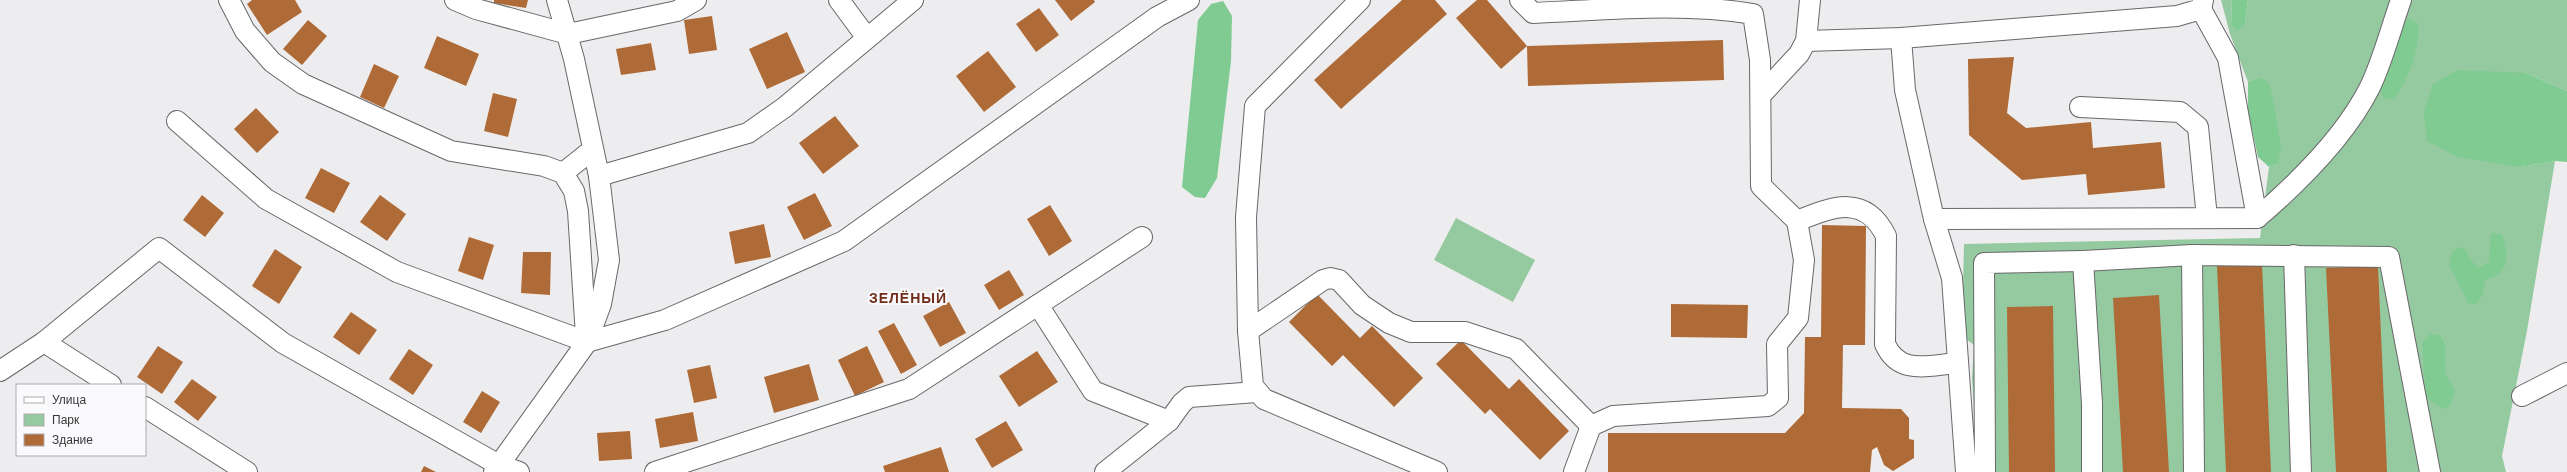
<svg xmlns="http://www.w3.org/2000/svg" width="2567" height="472" font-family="'Work Sans',sans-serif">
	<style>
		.green { fill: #95c9a0; fill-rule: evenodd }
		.forest { fill: #7fcb92 }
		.building { fill: #af6b37 }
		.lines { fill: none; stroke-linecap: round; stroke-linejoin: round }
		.minor-casing { stroke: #68686a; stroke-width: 22 }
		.minor { stroke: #fff; stroke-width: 20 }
		.labels { text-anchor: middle; stroke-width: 4; stroke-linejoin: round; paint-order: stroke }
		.district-label { font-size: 14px; font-weight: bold; letter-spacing: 1px; fill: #702d19; stroke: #fafafd }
	</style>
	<rect width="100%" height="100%" fill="#ededef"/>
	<g class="green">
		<path d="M2221 0H2232L2231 25 2245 23 2248 0H2567V91L2526 73 2521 167 2555 161 2527 331 2502 456 2506 472H1978L1972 378 1974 345 1966 339 1962 328 1964 244 2260 238 2269 167 2278 164 2259 77 2248 82 2230 34ZM2441 335 2445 343V374Z"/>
		<path d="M1456 218 1535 260 1513 302 1434 260Z"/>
	</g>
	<g class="forest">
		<path d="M2232 0H2248L2245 23 2238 31 2231 25Z"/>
		<path d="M1223 1 1232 16 1231 61 1217 178 1205 198 1195 197 1182 187 1198 20 1211 4Z"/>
		<path d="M2410 19 2418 23C2420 48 2409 80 2393 99L2384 98 2379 87 2402 22Z"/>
		<path d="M2458 70 2526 73 2567 91V162L2555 161 2521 167 2458 157 2427 141 2424 113 2433 84Z"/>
		<path d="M2259 77 2270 84 2281 147 2278 164 2269 167 2258 157 2248 111V82Z"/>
		<path d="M2491 233 2501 234C2506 244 2510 264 2500 273 2496 276 2490 278 2485 280L2483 294 2476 304 2468 303 2449 265 2452 251 2463 247 2477 268 2489 262Z"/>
		<path d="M2431 334 2441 335 2445 343V374L2455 390 2450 405 2443 409 2426 398 2422 342Z"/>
	</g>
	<g class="building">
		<path d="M252 0H295L302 12 267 35 247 4Z"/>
		<path d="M494 0H528L526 8 494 3Z"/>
		<path d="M1055 0H1094L1095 2 1071 21Z"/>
		<path d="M1402 0H1435L1447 14 1341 109 1314 80Z"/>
		<path d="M1477 0H1487L1527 46 1501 69 1456 18Z"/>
		<path d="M1039 8 1059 35 1036 52 1016 24Z"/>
		<path d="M712 16 717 50 689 54 684 20Z"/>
		<path d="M308 20 327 36 302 65 283 49Z"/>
		<path d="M787 32 805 72 767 89 749 49Z"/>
		<path d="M437 36 479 54 466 86 424 68Z"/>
		<path d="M1723 40 1724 80 1528 86 1527 46Z"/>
		<path d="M651 43 656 70 621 75 616 49Z"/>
		<path d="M988 51 1016 87 984 112 956 76Z"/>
		<path d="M2014 57 2007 113 2026 128 2091 122 2093 148 2161 142 2165 188 2088 195 2086 174 2022 180 1969 135 1968 59Z"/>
		<path d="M374 64 399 76 384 108 360 97Z"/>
		<path d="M493 93 517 99 508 137 484 131Z"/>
		<path d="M256 108 279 132 257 153 234 129Z"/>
		<path d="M835 116 859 146 823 174 799 143Z"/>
		<path d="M321 168 350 183 334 213 305 198Z"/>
		<path d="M815 193 832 226 804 240 787 207Z"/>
		<path d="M202 195 224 213 205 237 183 220Z"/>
		<path d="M380 195 406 214 387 241 360 222Z"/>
		<path d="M1050 205 1072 241 1049 256 1027 219Z"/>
		<path d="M764 224 771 257 735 264 729 232Z"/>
		<path d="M1822 225 1866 226 1865 345H1843L1842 408 1901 409 1909 418V439L1914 440V458L1893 471 1884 465 1877 447 1872 450 1870 472H1608V433H1785L1804 413 1805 337H1821Z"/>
		<path d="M469 237 494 245 483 280 458 271Z"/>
		<path d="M275 249 302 267 279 304 252 286Z"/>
		<path d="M523 252H551L550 295 521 293Z"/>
		<path d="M2262 264 2271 472H2226L2217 266Z"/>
		<path d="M2378 266 2387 472H2336L2326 268Z"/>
		<path d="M1009 270 1024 295 999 310 984 285Z"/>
		<path d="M1317 294 1360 338 1372 326 1423 378 1394 407 1343 355 1332 366 1289 322Z"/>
		<path d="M2159 295 2169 472H2123L2113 298Z"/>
		<path d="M949 302 966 333 940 347 923 316Z"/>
		<path d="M1671 304 1748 305 1747 338 1671 337Z"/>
		<path d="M2053 306 2055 472H2009L2007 307Z"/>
		<path d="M351 312 377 330 359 355 333 337Z"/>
		<path d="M894 323 917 365 901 374 878 331Z"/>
		<path d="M1461 340 1509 389 1519 379 1569 431 1540 460 1490 409 1485 414 1436 364Z"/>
		<path d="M158 346 183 362 162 394 137 377Z"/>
		<path d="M867 346 884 382 855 396 838 360Z"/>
		<path d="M409 349 433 365 413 395 389 379Z"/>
		<path d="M1037 351 1058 382 1019 407 999 376Z"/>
		<path d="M809 364 819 400 774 413 764 377Z"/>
		<path d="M710 365 717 398 694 403 687 370Z"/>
		<path d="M192 379 217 397 198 421 174 402Z"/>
		<path d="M482 391 500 402 481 433 463 422Z"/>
		<path d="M693 412 698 441 660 448 655 419Z"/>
		<path d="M1006 421 1023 450 992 468 975 439Z"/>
		<path d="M630 431 632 459 599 461 597 433Z"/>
		<path d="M941 447 949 472H885L883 466Z"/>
		<path d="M424 466 436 472H421Z"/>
	</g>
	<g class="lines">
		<defs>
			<g id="minor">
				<path d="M229 0 245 31 272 62 303 84 451 151 544 166 563 173 574 191 578 211 586 336"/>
				<path d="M455 0 476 9 568 34 677 11 696 0"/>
				<path d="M839 0 867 38"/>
				<path d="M1360 0 1255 106 1246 217 1248 331 1253 386 1264 399 1437 472"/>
				<path d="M1520 0 1533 13C1606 10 1680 2 1753 14L1760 60 1761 186 1797 221 1804 260 1798 318 1777 344 1778 398 1768 406 1613 416 1591 426 1574 472"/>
				<path d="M2201 9 2228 58 2257 218"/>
				<path d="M1901 38 1905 90 1934 219 1952 278 1966 472"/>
				<path d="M1806 41 1901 38 2177 16 2201 9 2203 0"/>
				<path d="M1761 95 1799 54 1806 41 1810 0"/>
				<path d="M2080 107 2180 112 2198 127 2207 218"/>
				<path d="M177 121 266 199 397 272 587 342 665 320 844 241 1157 17 1189 0"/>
				<path d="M563 173 592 150"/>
				<path d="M599 176 748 133 785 107 913 0"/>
				<path d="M1934 219 2257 218C2299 182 2345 137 2370 87 2383 60 2391 28 2401 0"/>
				<path d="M1797 221C1832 207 1865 193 1886 236L1885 344C1899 376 1929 365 1958 363"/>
				<path d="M2192 255 2194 472"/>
				<path d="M2294 255 2301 472"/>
				<path d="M1038 305 1093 391 1169 421"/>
				<path d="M1248 331 1323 280 1330 278 1339 280 1362 305 1389 323 1411 332H1465L1516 349 1591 426"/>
				<path d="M44 342 111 385"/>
				<path d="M0 371 44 342 159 248 283 343 499 465 587 342 601 304 609 260 599 176 574 59 557 0"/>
				<path d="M2522 396 2567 373"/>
				<path d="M145 407 247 472"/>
				<path d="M494 472 499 465 519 472"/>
				<path d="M655 472 909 389 1142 237"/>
				<path d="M1105 472 1169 421 1182 403 1189 397 1257 392"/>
				<path d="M1985 472 1984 263 2083 261"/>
				<path d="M2092 472V404L2083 261 2192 255 2389 257 2430 472"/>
			</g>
		</defs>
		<use href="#minor" class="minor-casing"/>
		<use href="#minor" class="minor"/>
	</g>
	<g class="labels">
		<g class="district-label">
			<text x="908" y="303">ЗЕЛЁНЫЙ</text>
		</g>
	</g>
	<rect x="16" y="384" width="130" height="72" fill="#fafafd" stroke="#acacaf"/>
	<rect x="24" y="397" width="20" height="6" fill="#ffffff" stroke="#acacaf"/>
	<text x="52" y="404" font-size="12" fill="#383839">Улица</text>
	<rect x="24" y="414" width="20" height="12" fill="#95c9a0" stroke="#acacaf"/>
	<text x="52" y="424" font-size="12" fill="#383839">Парк</text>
	<rect x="24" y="434" width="20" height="12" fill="#af6b37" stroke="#acacaf"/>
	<text x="52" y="444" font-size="12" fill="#383839">Здание</text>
</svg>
